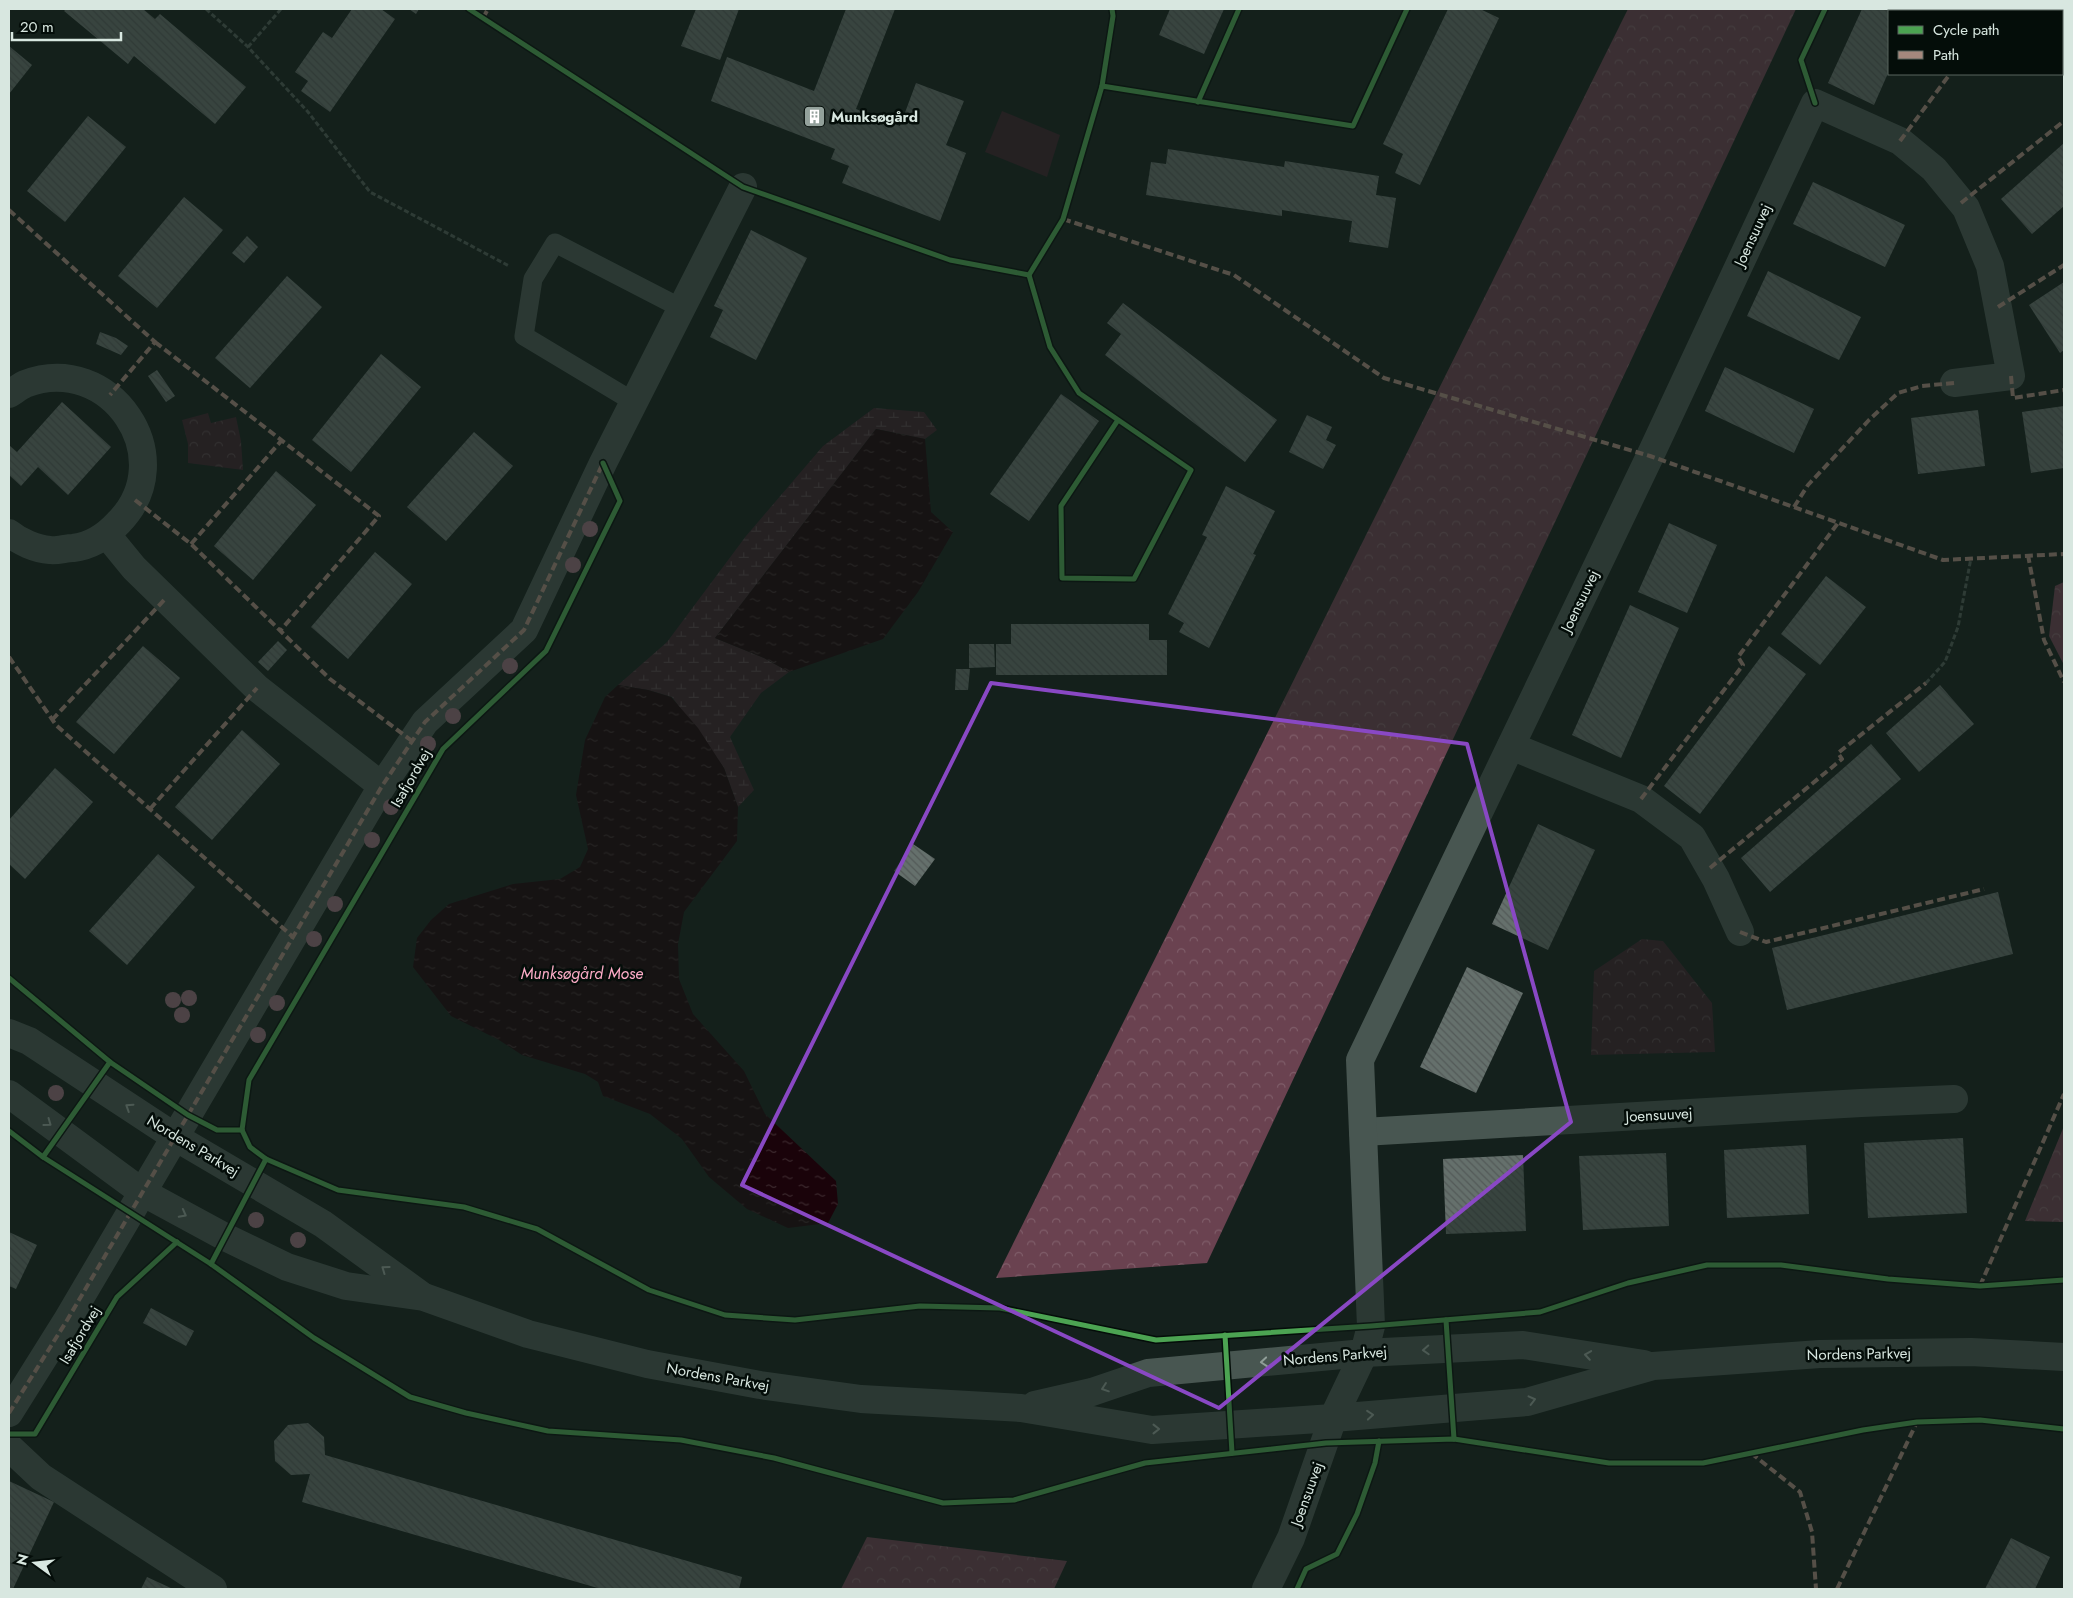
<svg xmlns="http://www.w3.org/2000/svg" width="2073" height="1598" font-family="Jost,sans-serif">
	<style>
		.forest { fill: url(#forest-crowns) }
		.wetland { fill: url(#wetland-marsh) }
		.park { fill: url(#park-crowns) }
		.garden { fill: #3a222b }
		.water { fill: url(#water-ripples) }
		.building { fill: url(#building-back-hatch) }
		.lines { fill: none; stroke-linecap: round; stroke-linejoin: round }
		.path { stroke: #4e5b56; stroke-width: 3; stroke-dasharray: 5 2.5; stroke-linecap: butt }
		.service { stroke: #485651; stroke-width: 19 }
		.minor { stroke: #485651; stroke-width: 28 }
		.quiet { stroke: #a5887d; stroke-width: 4; stroke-dasharray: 8 4; stroke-linecap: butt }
		.cycleway-casing { stroke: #040d09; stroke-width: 8 }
		.cycleway { stroke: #4ca352; stroke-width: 5 }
		.tree { fill: #916b78 }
		.oneway { stroke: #909e98 }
		.marked { fill: none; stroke: #8948c4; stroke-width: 4; stroke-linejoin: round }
		.labels { text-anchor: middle; stroke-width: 5; stroke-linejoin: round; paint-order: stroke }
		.poi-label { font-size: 15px; font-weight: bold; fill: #d8e7e0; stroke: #040d09; text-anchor: start }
		.street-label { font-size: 15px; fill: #d8e7e0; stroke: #040d09 }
		.water-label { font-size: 16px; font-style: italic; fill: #fbabc6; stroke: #040d09 }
	</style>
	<defs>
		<pattern id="forest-crowns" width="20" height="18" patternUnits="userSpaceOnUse" patternTransform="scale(1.25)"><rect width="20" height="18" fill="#6a4250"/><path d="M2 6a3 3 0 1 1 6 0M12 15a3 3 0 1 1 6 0" fill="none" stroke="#7f5d69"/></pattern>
		<pattern id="wetland-marsh" width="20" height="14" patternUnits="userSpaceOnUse" patternTransform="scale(1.25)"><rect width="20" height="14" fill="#3a222b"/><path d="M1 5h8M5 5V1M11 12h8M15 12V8" fill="none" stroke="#564249"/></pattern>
		<pattern id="park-crowns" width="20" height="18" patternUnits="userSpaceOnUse" patternTransform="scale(1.25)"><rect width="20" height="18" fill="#3a222b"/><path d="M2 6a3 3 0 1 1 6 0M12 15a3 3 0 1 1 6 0" fill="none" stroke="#564249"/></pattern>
		<pattern id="water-ripples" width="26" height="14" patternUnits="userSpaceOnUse" patternTransform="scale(1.25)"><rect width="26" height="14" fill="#1a030a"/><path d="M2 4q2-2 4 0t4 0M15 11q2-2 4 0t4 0" fill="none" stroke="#3b282d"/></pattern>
		<pattern id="building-back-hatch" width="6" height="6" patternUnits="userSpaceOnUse" patternTransform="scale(1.25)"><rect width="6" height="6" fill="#65706c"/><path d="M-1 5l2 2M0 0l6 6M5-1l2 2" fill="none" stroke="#535a58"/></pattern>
	</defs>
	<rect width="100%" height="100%" fill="#14201c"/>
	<g class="forest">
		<path d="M1628 9H1796L1207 1263 996 1278Z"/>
		<path d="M2064 582V665L2049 636 2055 586Z"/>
		<path d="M2064 1126V1222L2025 1221Z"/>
		<path d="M867 1537 1067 1561 1054 1589H841Z"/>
	</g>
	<path class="wetland" d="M874 408 924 412 937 430 925 439 876 429 715 638 764 658 789 672 761 693 730 737 754 790 738 807 724 768 672 697 648 690 618 685 667 642 746 536 823 446Z"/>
	<g class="park">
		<path d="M208 413 211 423 236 417 241 441 243 470 188 463V444L182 420Z"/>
		<path d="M1642 939 1663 941 1712 1003 1715 1052 1591 1055 1594 971Z"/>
	</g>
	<path class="garden" d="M1002 111 1060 135 1047 177 985 152Z"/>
	<g class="water">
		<path d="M876 429 925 439 931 512 953 532 918 592 883 639 789 672 764 658 715 638Z"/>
		<path d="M618 685 648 690 671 697 698 728 724 768 738 807 737 841 684 912 678 944 679 979 693 1014 744 1071 765 1114 836 1181 838 1204 828 1223 788 1228 747 1209 709 1177 682 1139 650 1114 603 1096 598 1082 585 1074 522 1055 499 1040 451 1016 413 967 417 938 431 920 449 904 513 884 560 879 580 867 588 849 576 795 585 740 605 697Z"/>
	</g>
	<g class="building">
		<path d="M66 9H143L155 19 160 14 246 87 215 124 134 56 128 64 64 11Z"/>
		<path d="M352 9H381L395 19 330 112 301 91 308 81 295 72 323 32 332 38Z"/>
		<path d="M409 9H419L416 14Z"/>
		<path d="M696 9H739L720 60 681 46Z"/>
		<path d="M846 9H895L856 109 900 126 916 83 964 101 946 145 966 153 940 221 842 183 849 166 831 159 835 149 711 101 727 57 814 91Z"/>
		<path d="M1170 9H1224L1204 54 1159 35Z"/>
		<path d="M1448 9H1480L1499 18 1420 185 1395 173 1403 154 1383 144Z"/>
		<path d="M1862 9H1918L1917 11H1889V71L1874 105 1828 83Z"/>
		<path d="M2014 9H2064L2062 11H2013Z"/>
		<path d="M9 46 32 65 9 94Z"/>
		<path d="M88 116 126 147 65 222 27 191Z"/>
		<path d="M2064 143V206L2032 234 2001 199Z"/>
		<path d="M1168 149 1284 167 1285 161 1379 176 1376 195 1396 198 1388 248 1349 242 1352 221 1282 210V216L1146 195 1151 162 1166 164Z"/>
		<path d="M1813 182 1905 225 1885 267 1793 224Z"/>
		<path d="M184 197 223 230 157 308 118 276Z"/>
		<path d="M751 230 807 258 756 360 710 337 723 310 714 306Z"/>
		<path d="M247 236 258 247 244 263 232 253Z"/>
		<path d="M1768 271 1861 317 1839 360 1747 316Z"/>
		<path d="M287 276 322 307 250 388 215 358Z"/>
		<path d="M2064 282V350L2060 353 2029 305Z"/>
		<path d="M1123 303 1277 420 1245 462 1105 355 1121 334 1107 323Z"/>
		<path d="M100 332 116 338 128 346 121 355 96 344Z"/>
		<path d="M381 354 421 387 351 472 312 440Z"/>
		<path d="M1725 367 1814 409 1794 453 1705 411Z"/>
		<path d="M157 370 175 396 166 402 148 376Z"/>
		<path d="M1061 394 1099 421 1029 521 990 494Z"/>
		<path d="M62 402 111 447 68 495 38 467 21 486 9 475V445L17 452Z"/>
		<path d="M2064 406V468L2031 473 2022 412Z"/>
		<path d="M1978 410 1985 466 1918 474 1911 418Z"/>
		<path d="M1307 415 1332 427 1326 440 1336 445 1323 469 1289 452Z"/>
		<path d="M474 432 513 466 446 541 407 507Z"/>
		<path d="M276 471 316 505 253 580 214 546Z"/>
		<path d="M1226 486 1275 511 1253 554 1256 555 1209 648 1179 632 1184 623 1168 614 1207 537 1202 535Z"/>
		<path d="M1669 523 1717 545 1687 613 1638 592Z"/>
		<path d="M375 552 412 584 348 659 311 627Z"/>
		<path d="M1826 576 1866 607 1820 665 1781 634Z"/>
		<path d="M1630 605 1679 628 1621 758 1572 735Z"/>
		<path d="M1011 624H1149V640H1167V675H996V644H1011Z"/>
		<path d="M278 641 287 650 268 671 258 662Z"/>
		<path d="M969 644H994L995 667 969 668Z"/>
		<path d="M143 646 180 678 114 754 76 722Z"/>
		<path d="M1769 646 1806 674 1700 814 1664 786Z"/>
		<path d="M956 669H970L968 690H955Z"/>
		<path d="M1940 685 1974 724 1919 772 1886 733Z"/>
		<path d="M242 730 280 764 212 840 175 807Z"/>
		<path d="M1871 744 1901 779 1770 892 1741 858Z"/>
		<path d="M55 768 93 802 25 879 9 864V820Z"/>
		<path d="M1538 824 1595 850 1548 950 1492 924Z"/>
		<path d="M913 844 935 859 915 886 894 871Z"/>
		<path d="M158 854 195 887 127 965 89 931Z"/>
		<path d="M1998 892 2013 954 1787 1010 1772 948Z"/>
		<path d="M1467 967 1523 993 1476 1093 1420 1067Z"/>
		<path d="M1963 1138 1967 1213 1868 1218 1864 1143Z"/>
		<path d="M1806 1145 1809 1214 1727 1218 1724 1150Z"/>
		<path d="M1666 1153 1669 1226 1583 1230 1579 1156Z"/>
		<path d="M1523 1155 1526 1231 1446 1234 1443 1159Z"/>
		<path d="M9 1232 37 1245 16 1289 9 1286Z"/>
		<path d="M151 1308 194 1331 186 1346 143 1323Z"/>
		<path d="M308 1423 324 1437 325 1455 742 1577 739 1589H601L302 1502 310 1474 291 1475 275 1461 274 1441 288 1425Z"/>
		<path d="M9 1481 54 1502 13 1589H9Z"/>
		<path d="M2011 1538 2050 1557 2035 1589H1985Z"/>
		<path d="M147 1577 173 1589H141Z"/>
	</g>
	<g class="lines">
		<g class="path">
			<path d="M206 9 248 47 308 112 370 192 509 266"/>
			<path d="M248 47 281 9"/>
			<path d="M1926 683 1945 662 1958 627 1971 558"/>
		</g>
		<path class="service" d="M634 402 524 336 533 279 555 243 681 308"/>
		<g class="minor">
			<path d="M9 394C14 391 19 387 25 384 110 351 183 458 118 523 106 536 91 546 73 548 66 548 57 551 50 550 36 549 20 542 9 533"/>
			<path d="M107 535 134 568 257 688 382 786"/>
			<path d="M1511 746 1641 799 1692 837 1716 879 1740 932"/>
			<path d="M9 1033 29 1041 175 1137 323 1224 421 1295"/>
			<path d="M9 1094 142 1192 225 1237 287 1267 346 1286 424 1297 528 1334 647 1364 760 1385 861 1399 1021 1408 1152 1430 1333 1418 1527 1402 1653 1366 1820 1354 1971 1352 2064 1357"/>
			<path d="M1363 1132 1861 1103 1954 1099"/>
			<path d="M1035 1405 1092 1392 1148 1373 1364 1353 1523 1345 1644 1364"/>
			<path d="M9 1413 66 1322 382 786 425 722 524 630 603 463 743 187"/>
			<path d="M9 1447 41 1477 213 1589"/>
			<path d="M1266 1589 1291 1538 1333 1418 1364 1353 1371 1326 1360 1060 1650 456 1815 103 1900 141 1934 169 1966 208 1990 266 2011 376 1954 383"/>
		</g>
		<g class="quiet">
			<path d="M1997 11 1999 9"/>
			<path d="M483 18 488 9"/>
			<path d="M1900 141 1950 74"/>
			<path d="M1961 203 2064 121"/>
			<path d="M9 210 155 342 110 395"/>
			<path d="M1063 219 1234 275 1384 378 1650 456 1943 560 2064 554"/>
			<path d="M1998 307 2064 265"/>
			<path d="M155 342 379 516 280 631"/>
			<path d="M2011 376 2013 398 2064 390"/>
			<path d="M135 500 191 544 330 679 412 741"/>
			<path d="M1794 507 1808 485 1869 420 1898 393 1922 386 1954 383"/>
			<path d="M191 544 282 440"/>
			<path d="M2028 555 2044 640 2064 682"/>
			<path d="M9 657 56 725 293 937"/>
			<path d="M52 720 166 598"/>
			<path d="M1641 799 1743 665 1738 657 1838 523"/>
			<path d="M150 809 257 688"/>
			<path d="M1710 868 1842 759 1838 753 1926 683"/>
			<path d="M1740 932 1766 942 1984 889"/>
			<path d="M1980 1286 2064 1094"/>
			<path d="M9 1413 66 1322 382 786 425 722 524 630 603 463"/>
			<path d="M1751 1453 1800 1492 1812 1532 1816 1589"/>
			<path d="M1837 1589 1917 1422"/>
		</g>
		<defs>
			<g id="cycleway">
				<path d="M469 9 743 187 950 260 1029 275 1063 219 1102 86 1113 16 1112 9"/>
				<path d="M1102 86 1353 126 1407 9"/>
				<path d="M1198 102 1239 9"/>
				<path d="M1815 103 1801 60 1825 9"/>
				<path d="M1029 275 1050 347 1079 393 1191 470 1134 579 1062 578 1061 506 1118 420"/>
				<path d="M9 978 110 1062 188 1115 217 1130H242"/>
				<path d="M242 1130 250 1147 266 1159 338 1190 464 1207 537 1229 649 1290 725 1315 795 1320 920 1306 1000 1308 1156 1340 1371 1326 1540 1312 1628 1283 1707 1265H1781L1888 1279 1980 1286 2064 1280"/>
				<path d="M242 1130 249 1080 443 749 546 651 620 501 603 463"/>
				<path d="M9 1131 43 1157 211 1264 314 1338 410 1397 466 1413 548 1431 681 1440 774 1458 943 1503 1014 1500 1145 1463 1326 1443 1454 1439 1609 1463H1703L1863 1430 1917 1422 1980 1420 2064 1429"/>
				<path d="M43 1157 110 1062"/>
				<path d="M211 1264 266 1159"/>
				<path d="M1446 1320 1454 1439"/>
				<path d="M1225 1335 1232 1453"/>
				<path d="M9 1434H35L117 1297 177 1242"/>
				<path d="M1297 1589 1306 1569 1337 1554 1357 1514 1375 1463 1379 1441"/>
			</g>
		</defs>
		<use href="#cycleway" class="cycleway-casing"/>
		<use href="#cycleway" class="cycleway"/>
	</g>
	<g class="tree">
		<circle cx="590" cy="529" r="8"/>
		<circle cx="573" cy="565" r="8"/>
		<circle cx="510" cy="666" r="8"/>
		<circle cx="453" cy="716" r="8"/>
		<circle cx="428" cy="744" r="8"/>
		<circle cx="391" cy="807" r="8"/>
		<circle cx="372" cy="840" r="8"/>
		<circle cx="335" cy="904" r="8"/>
		<circle cx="314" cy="939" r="8"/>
		<circle cx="189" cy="998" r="8"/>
		<circle cx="173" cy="1000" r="8"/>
		<circle cx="277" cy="1003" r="8"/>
		<circle cx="182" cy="1015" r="8"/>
		<circle cx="258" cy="1035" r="8"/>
		<circle cx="56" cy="1093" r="8"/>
		<circle cx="256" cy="1220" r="8"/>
		<circle cx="298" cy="1240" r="8"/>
	</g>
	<defs><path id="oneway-chevron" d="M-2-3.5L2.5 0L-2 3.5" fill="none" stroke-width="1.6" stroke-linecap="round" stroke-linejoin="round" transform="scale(1.25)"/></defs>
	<g class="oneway">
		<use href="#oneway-chevron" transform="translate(129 1107) rotate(-147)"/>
		<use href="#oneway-chevron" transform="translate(48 1123) rotate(36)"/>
		<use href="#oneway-chevron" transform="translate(183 1214) rotate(28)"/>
		<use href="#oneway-chevron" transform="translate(385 1269) rotate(-144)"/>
		<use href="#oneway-chevron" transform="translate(1426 1350) rotate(177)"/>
		<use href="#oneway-chevron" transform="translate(1588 1355) rotate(-171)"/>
		<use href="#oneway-chevron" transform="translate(1264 1362) rotate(175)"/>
		<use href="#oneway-chevron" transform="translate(1105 1388) rotate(161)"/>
		<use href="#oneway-chevron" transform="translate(1532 1400) rotate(-14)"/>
		<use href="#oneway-chevron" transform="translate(1370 1415) rotate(-5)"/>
		<use href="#oneway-chevron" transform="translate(1156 1429)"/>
	</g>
	<path d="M0 0H2073V1598H0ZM991 683 1467 744 1571 1122 1219 1408 742 1185Z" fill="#14201c" fill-opacity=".55" fill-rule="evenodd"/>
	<path class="marked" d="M991 683 1467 744 1571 1122 1219 1408 742 1185Z"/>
	<defs>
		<symbol id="building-square" viewBox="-11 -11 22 22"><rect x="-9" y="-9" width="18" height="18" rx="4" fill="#93a19b" stroke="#040d09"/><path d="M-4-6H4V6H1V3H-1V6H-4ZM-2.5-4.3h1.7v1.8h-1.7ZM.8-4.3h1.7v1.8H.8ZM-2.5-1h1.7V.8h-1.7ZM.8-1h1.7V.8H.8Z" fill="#fff"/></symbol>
	</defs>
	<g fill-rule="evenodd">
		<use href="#building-square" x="802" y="104" width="25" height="25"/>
	</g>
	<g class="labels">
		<g class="poi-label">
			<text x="831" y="122">Munksøgård</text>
		</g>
		<g class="street-label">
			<text transform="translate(1753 235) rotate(-65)" y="5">Joensuuvej</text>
			<text transform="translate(1580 601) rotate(-64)" y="5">Joensuuvej</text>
			<text transform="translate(411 778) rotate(-60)" y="5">Isafjordvej</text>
			<text transform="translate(1659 1115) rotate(-3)" y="5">Joensuuvej</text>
			<text transform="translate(193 1146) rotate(31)" y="5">Nordens Parkvej</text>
			<text transform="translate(80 1335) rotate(-59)" y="5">Isafjordvej</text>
			<text transform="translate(1859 1354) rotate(-1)" y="5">Nordens Parkvej</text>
			<text transform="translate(1335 1356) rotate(-5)" y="5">Nordens Parkvej</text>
			<text transform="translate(718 1377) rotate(10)" y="5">Nordens Parkvej</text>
			<text transform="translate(1307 1494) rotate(-70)" y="5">Joensuuvej</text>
		</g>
		<g class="water-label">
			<text x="582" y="979">Munksøgård Mose</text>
		</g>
	</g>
	<rect width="2073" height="1598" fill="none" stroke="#d8e7e0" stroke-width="20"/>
	<rect x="1888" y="10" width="175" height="65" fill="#040d09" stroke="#59645f"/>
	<rect x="1898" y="26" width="25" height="8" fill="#4ca352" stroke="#59645f"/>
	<text x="1933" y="35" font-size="15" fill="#d8e7e0">Cycle path</text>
	<rect x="1898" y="51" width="25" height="8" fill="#a5887d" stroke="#59645f"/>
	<text x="1933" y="60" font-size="15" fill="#d8e7e0">Path</text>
	<g transform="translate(35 1563) rotate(285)" stroke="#040d09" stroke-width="4" paint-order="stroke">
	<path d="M0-4L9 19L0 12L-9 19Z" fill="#d8e7e0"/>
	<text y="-8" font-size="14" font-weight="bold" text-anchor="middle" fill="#d8e7e0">N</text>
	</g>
	<path d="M12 32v8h109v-8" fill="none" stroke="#d8e7e0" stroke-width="2.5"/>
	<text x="20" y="32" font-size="15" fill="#d8e7e0" stroke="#040d09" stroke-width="4" paint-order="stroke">20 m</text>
</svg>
